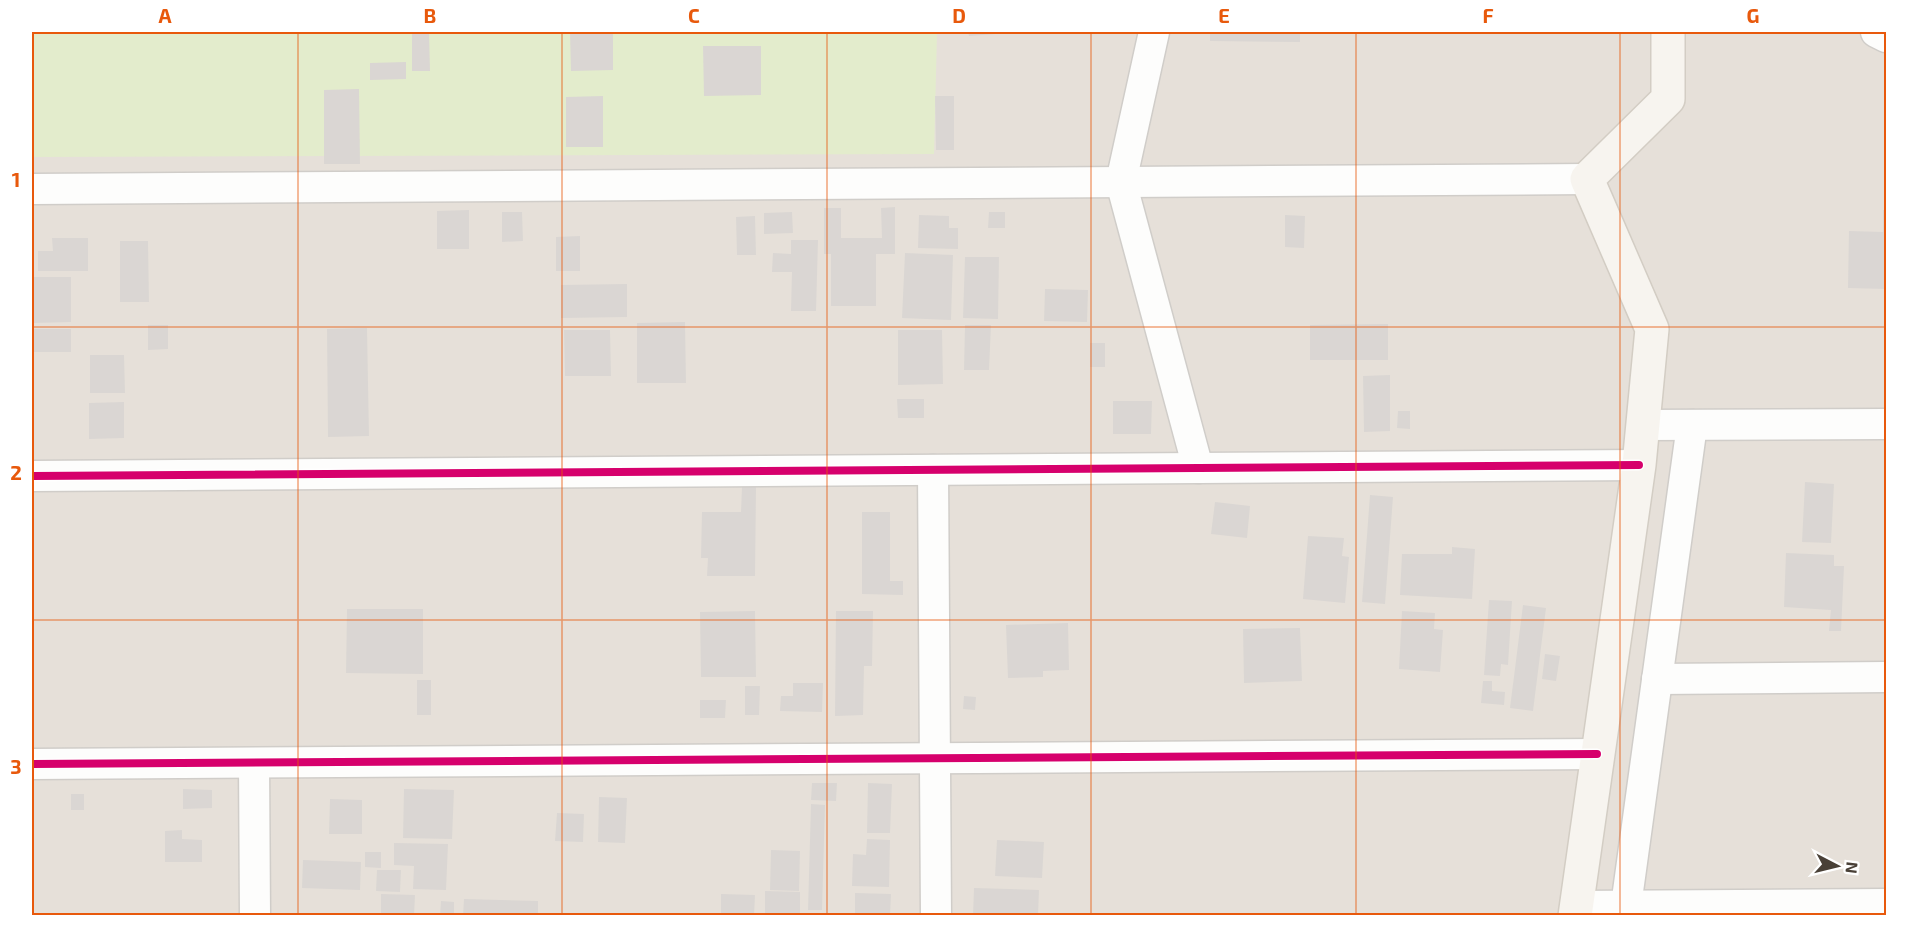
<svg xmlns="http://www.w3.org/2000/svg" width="1918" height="947" font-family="'Exo 2',sans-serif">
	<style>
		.residential { fill: #e6e0d9 }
		.green { fill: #e3eccc }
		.building { fill: #dad6d3 }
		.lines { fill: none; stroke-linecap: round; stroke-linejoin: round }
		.street-casing { stroke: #d0cdc9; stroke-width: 33 }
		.secondary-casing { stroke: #d3cdc4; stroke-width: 36 }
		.street { stroke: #fdfdfc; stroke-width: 30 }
		.secondary { stroke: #f7f4ef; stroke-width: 33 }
		.cycleway-casing { stroke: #fff; stroke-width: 11 }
		.cycleway { stroke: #d6006c; stroke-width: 8 }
		.grid { fill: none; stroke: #e8590c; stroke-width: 1.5; stroke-opacity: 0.55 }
		.neatline { fill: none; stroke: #e8590c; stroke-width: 2 }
		.grid-label { font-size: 20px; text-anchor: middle; font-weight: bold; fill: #e8590c }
	</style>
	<rect width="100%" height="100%" fill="#f2efec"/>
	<rect class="residential" x="32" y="32" width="1854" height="883"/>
	<path class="green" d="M32 32H937L934 154 32 157Z"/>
	<g class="building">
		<path d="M412 32H429L430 71H412Z"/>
		<path d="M570 32H613V70L571 71Z"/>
		<path d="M968 32H1009V33L969 36Z"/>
		<path d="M1210 32H1300V42L1210 41Z"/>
		<path d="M703 46H761V95L704 96Z"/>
		<path d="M406 62V79L370 80V63Z"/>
		<path d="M359 89 360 164H324V90Z"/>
		<path d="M603 96V147H566V97Z"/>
		<path d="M935 96H954V150H936Z"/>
		<path d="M895 207V254H876V306H831V254H824V208H841V238H882L881 208Z"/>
		<path d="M469 210V249H437V211Z"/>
		<path d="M1883 210H1886V289L1848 288 1849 231 1883 232Z"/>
		<path d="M502 212H522L523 241 502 242Z"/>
		<path d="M792 212 793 233 764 234V213Z"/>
		<path d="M989 212H1005V228H988Z"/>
		<path d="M919 215 949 216V228H958V249L918 248Z"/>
		<path d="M1285 215 1305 216 1304 248 1285 247Z"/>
		<path d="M755 216 756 255H737L736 217Z"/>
		<path d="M580 236V271H556V237Z"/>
		<path d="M52 238H88V271H38V251H53Z"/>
		<path d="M791 240H818L816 311H791L792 272H772L773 253 791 254Z"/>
		<path d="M120 241H148L149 302H120Z"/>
		<path d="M905 253 953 255 951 320 902 318Z"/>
		<path d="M965 257H999L998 319 963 318Z"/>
		<path d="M32 277H71V322L32 323Z"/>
		<path d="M627 284V317L561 318V285Z"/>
		<path d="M1045 289 1088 290 1087 322 1044 321Z"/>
		<path d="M685 322 686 383H637V323Z"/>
		<path d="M1388 324V360H1310V325Z"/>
		<path d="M148 325H168V349L148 350Z"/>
		<path d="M965 325H991L989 370H964Z"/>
		<path d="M367 328 369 436 328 437 327 329Z"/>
		<rect x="32" y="329" width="39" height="23"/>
		<path d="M564 330H610L611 376H565Z"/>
		<path d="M898 330H942L943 384 898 385Z"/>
		<rect x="1090" y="343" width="15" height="24"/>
		<path d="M90 355H124L125 393H90Z"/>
		<path d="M1390 375V431L1364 432 1363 376Z"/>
		<path d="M897 399H924V418H898Z"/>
		<path d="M1113 401H1152L1151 434H1113Z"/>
		<path d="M124 402V438L89 439V403Z"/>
		<path d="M1398 411H1410V429L1397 428Z"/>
		<path d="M1805 482 1834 484 1831 543 1802 542Z"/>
		<path d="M742 487H756L755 576H707L708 558H701L702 512H741Z"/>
		<path d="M1370 495 1393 497 1385 604 1362 602Z"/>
		<path d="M1215 502 1250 506 1247 538 1211 534Z"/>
		<path d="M862 512H890V581H903V595L862 594Z"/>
		<path d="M1308 536 1344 538 1342 556 1349 557 1345 603 1303 599Z"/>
		<path d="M1452 547 1475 549 1472 599 1400 595 1402 554H1452Z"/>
		<path d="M1786 553 1834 555V566H1844L1841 631H1829L1831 610 1784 607Z"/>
		<path d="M1489 600 1512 601 1508 665 1501 664 1500 676 1484 675Z"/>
		<path d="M1523 605 1546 608 1533 711 1510 708Z"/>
		<path d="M347 609H423V674L346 673Z"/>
		<path d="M755 611 756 677H701L700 612Z"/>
		<path d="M836 611H873L872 666H864L863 715 835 716Z"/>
		<path d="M1402 611 1435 613 1434 629 1443 630 1440 672 1399 669Z"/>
		<path d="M1068 623 1069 670 1043 671V677L1008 678 1006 625Z"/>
		<path d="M1300 628 1302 681 1244 683 1243 629Z"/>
		<path d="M1545 654 1560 656 1556 681 1542 679Z"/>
		<rect x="417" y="680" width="14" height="35"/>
		<path d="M1483 681H1492V691L1505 692 1504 705 1481 703Z"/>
		<path d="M793 683H823L822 712 780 711 781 696H793Z"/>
		<path d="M745 686H760L759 715H745Z"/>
		<path d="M964 696 976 697 975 710 963 709Z"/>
		<path d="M700 700H726L725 718H700Z"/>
		<path d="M812 783H837L836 801 811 800Z"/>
		<path d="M868 783 892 784 890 833H867Z"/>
		<path d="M183 789 212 790V808L183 809Z"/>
		<path d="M404 789 454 790 452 839 403 838Z"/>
		<rect x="71" y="794" width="13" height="16"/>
		<path d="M599 797 627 798 625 843 598 842Z"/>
		<path d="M330 799 362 800V834H329Z"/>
		<path d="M811 804 825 805 822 910H808Z"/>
		<path d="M557 813 584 814 583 842 555 841Z"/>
		<path d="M182 830V839L202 840V862H165V831Z"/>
		<path d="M867 839 890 840 889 887 852 886 853 854 866 855Z"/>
		<path d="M997 840 1044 842 1042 878 995 876Z"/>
		<path d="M394 843 448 844 446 890 413 889 414 866 394 865Z"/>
		<path d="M771 850 800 851 799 891 770 890Z"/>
		<path d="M365 852H381V868L365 867Z"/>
		<path d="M303 860 361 862 360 890 302 888Z"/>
		<path d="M377 870H401L400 892 376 891Z"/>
		<path d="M974 888 1039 890 1038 916H973Z"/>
		<path d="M765 891 800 892V916H765Z"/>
		<path d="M855 893 891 894 890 916H855Z"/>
		<path d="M381 894 415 895 414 916H381Z"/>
		<path d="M721 894 755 895 754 916H721Z"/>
		<path d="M464 899 538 901V916H463Z"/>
		<path d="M441 901 454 902V916H440Z"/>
	</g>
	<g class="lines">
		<defs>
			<g id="street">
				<path d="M1154 32 1121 182 1198 468"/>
				<path d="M1876 32 1886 37"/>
				<path d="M32 189 1587 179"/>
				<path d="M1643 425 1886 424"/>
				<path d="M933 470 936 916"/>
				<path d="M32 476 1639 465"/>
				<path d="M1657 679 1886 677"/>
				<path d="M254 763 255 916"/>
				<path d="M32 764 1597 754"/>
				<path d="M1576 906 1886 904"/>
				<path d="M1626 906 1692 425"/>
			</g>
			<path id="secondary" d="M1575 916 1639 465 1652 329 1587 179 1668 99V32"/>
		</defs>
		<use href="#street" class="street-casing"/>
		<use href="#secondary" class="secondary-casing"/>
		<use href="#street" class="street"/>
		<use href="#secondary" class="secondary"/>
		<defs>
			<g id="cycleway">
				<path d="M32 476 1639 465"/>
				<path d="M32 764 1597 754"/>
			</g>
		</defs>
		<use href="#cycleway" class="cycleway-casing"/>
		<use href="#cycleway" class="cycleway"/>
	</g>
	<path class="grid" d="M298 32V916M562 32V916M827 32V916M1091 32V916M1356 32V916M1620 32V916M32 327H1886M32 620H1886"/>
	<rect width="1918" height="947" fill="none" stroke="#ffffff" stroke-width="66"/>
	<g transform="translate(1837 866) rotate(97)" stroke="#ffffff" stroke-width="4.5" paint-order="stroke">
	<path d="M0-4.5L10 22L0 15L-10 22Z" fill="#494037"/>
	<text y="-9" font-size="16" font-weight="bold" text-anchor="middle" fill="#494037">N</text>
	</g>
	<rect x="33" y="33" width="1852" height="881" class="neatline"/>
	<g class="grid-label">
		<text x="165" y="23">A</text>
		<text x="430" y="23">B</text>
		<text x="694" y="23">C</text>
		<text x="959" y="23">D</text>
		<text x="1224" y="23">E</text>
		<text x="1488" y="23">F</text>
		<text x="1753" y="23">G</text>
		<text x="16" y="187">1</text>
		<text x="16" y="480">2</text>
		<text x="16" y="774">3</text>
	</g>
</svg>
